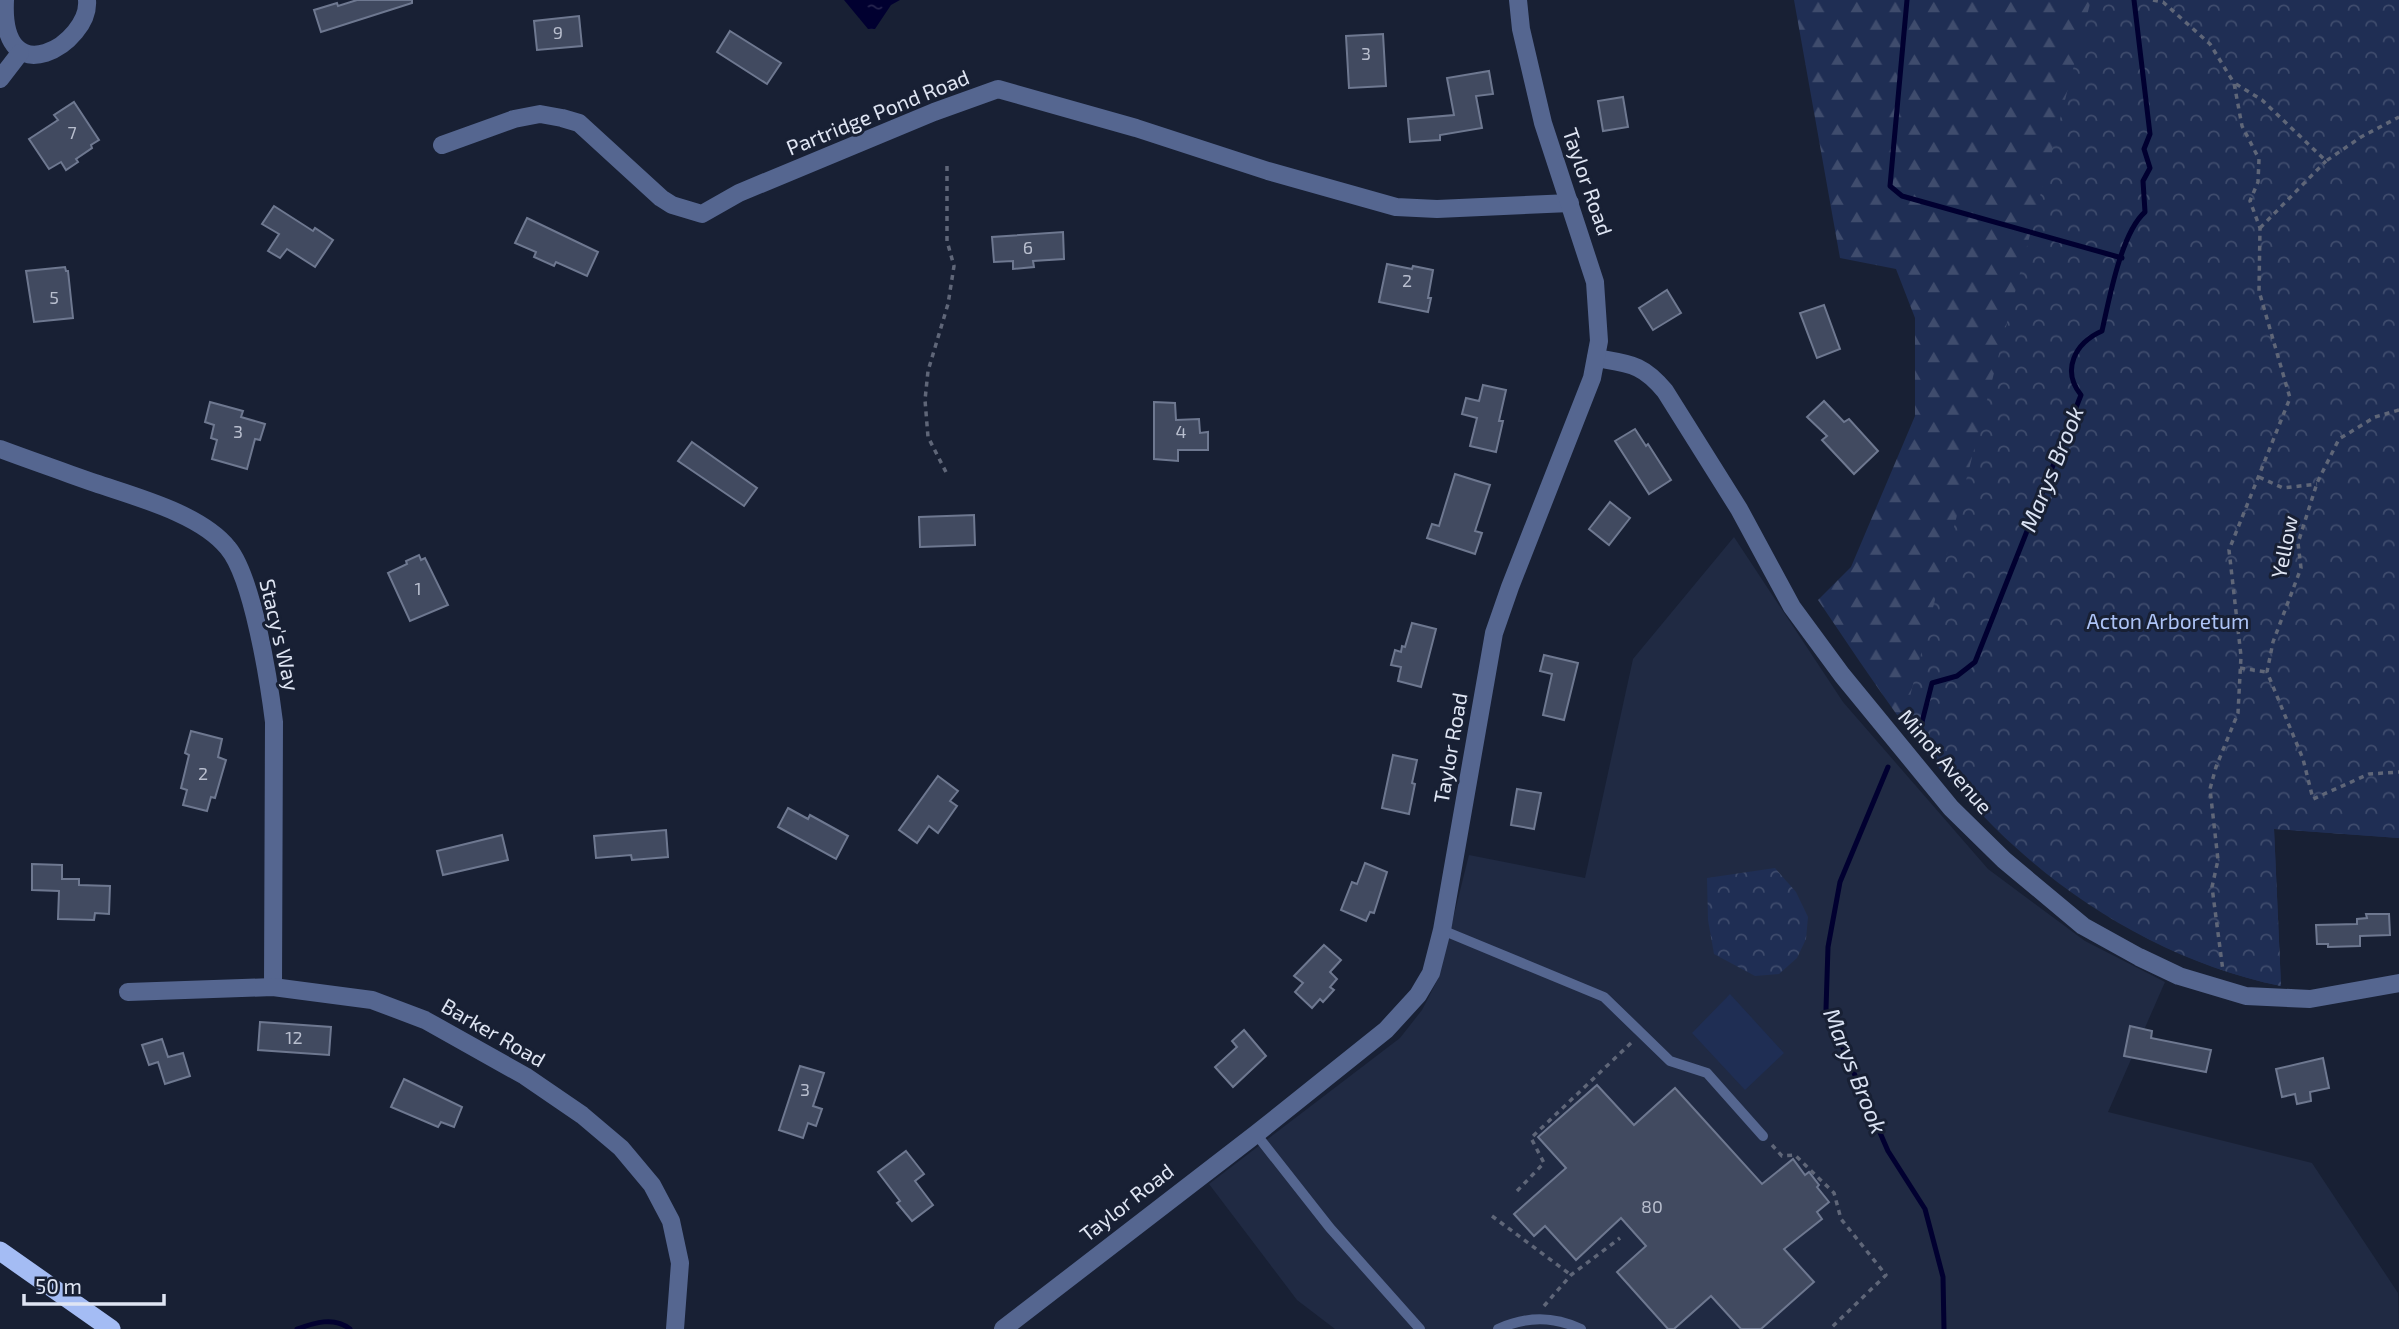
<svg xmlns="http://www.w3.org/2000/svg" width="2399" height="1329" font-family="'Exo 2',sans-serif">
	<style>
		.built { fill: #202a43 }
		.green { fill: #1f2e54 }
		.forest { fill: url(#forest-firs) }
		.park { fill: url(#park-crowns) }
		.water { fill: url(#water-ripples) }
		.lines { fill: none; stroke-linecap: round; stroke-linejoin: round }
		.stream { stroke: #010030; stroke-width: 5 }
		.building { fill: #414a60; stroke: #6e7890; stroke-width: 2 }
		.path { stroke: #5f6678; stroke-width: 3.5; stroke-dasharray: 5 5; stroke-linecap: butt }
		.service { stroke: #556690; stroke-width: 10 }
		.minor { stroke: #556690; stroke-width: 18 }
		.tertiary { stroke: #556690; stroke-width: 18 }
		.trunk { stroke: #a4bcf4; stroke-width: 19 }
		.labels { text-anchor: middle; stroke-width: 6; stroke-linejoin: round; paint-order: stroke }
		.number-label { font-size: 18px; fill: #b8bece }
		.street-label { font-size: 21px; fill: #dfe5f3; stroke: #182034 }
		.park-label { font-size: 21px; fill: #adc3f6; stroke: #182034 }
		.water-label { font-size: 23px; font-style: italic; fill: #dae2f3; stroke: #182034 }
	</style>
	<defs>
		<pattern id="forest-firs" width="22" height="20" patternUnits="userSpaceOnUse" patternTransform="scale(1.75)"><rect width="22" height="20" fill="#1f2e54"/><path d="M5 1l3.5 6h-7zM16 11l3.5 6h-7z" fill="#3f4c6d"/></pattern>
		<pattern id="park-crowns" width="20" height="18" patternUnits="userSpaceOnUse" patternTransform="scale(1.75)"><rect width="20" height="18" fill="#1f2e54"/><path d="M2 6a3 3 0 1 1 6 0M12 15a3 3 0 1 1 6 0" fill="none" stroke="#3f4c6d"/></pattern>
		<pattern id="water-ripples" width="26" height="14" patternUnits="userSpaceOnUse" patternTransform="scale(1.75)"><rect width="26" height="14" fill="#010030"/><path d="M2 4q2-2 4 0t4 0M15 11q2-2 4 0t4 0" fill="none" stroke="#26254e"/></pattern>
	</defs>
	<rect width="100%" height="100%" fill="#182034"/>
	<path class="built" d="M1734 537 1843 702 1988 869 2085 941 2165 982 2108 1112 2312 1163 2398 1293 2399 1329H1335L1297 1300 1209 1184 1400 1038 1422 1010 1438 979 1469 855 1585 878 1633 659Z"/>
	<path class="green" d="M1730 994 1784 1053 1745 1090 1692 1033Z"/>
	<path class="forest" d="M1794 0H2399V838L2274 829 2281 986C2125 954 1996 847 1902 722 1873 682 1846 641 1818 600L1851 567 1915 416V318L1896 269 1840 258Z"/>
	<g class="park">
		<path d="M2091 0H2399V838L2274 829 2281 986C2173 964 2073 905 1995 828 1962 795 1933 758 1903 723Z"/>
		<path d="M1775 868 1796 892 1808 917 1806 939 1797 958 1779 974 1755 976 1714 954 1708 920 1707 878Z"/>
	</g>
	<path class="water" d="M844 0H900L891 5 875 29H868Z"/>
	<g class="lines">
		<g class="stream">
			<path d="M1907 0 1890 186 1902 196 2122 258"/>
			<path d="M1922 722 1932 683 1957 676 1975 662 2081 395C2061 370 2075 343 2102 331 2109 300 2121 233 2145 212L2143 181 2150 168 2144 149 2150 134 2134 0"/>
			<path d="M1888 767 1840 882 1828 947 1826 1009 1888 1151 1925 1209 1943 1277 1944 1329"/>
			<path d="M297 1329C314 1323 334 1316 350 1329"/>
		</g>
	</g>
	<g class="building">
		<path d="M357 0H412V3L321 32 314 10 337 3 338 6Z"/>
		<path d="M579 16 582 46 537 50 534 21Z"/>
		<path d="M730 31 781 63 767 84 717 52Z"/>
		<path d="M1383 34 1386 86 1349 88 1346 36Z"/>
		<path d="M1489 71 1493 94 1476 96 1482 128 1440 135V140L1410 142 1408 119 1454 115 1447 78Z"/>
		<path d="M1623 97 1628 127 1603 131 1598 101Z"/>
		<path d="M74 102 99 140 91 145 92 148 76 159 78 162 66 170 61 162 49 169 29 139 58 120 54 115Z"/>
		<path d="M274 206 313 231 315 228 333 240 315 267 287 249 280 258 268 251 279 234 262 224Z"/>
		<path d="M527 218 598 252 587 276 556 262 554 266 534 257 536 252 515 243Z"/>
		<path d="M1063 232 1064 259 1033 261 1034 267 1013 269V261L994 262 992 237Z"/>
		<path d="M1387 264 1412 269 1413 266 1433 270 1428 298H1431L1428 312 1379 302Z"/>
		<path d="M65 267 66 271H68L73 318 34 322 26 271Z"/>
		<path d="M1667 290 1681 313 1653 330 1639 308Z"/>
		<path d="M1824 305 1840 349 1817 358 1800 313Z"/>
		<path d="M1483 385 1506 390 1499 421H1503L1496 452 1470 446 1477 418 1462 414 1466 398 1479 401Z"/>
		<path d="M1824 401 1844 422 1849 419 1878 451 1854 474 1822 440 1827 436 1807 417Z"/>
		<path d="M210 402 243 411 241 417 265 424 260 440 255 439 247 469 212 459 217 440 211 438 214 425 205 422Z"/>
		<path d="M1154 402 1175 403 1176 420 1199 419 1200 433 1208 432V450H1178V461L1154 459Z"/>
		<path d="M1635 429 1646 446 1648 444 1671 480 1649 494 1615 441Z"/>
		<path d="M692 442 757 488 744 506 678 461Z"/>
		<path d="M1455 474 1490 485 1475 531 1482 533 1475 554 1427 538 1432 524 1439 526Z"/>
		<path d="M1610 502 1630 518 1609 545 1589 529Z"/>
		<path d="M974 515 975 545 920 547 919 517Z"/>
		<path d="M419 555 421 560 425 558 448 605 410 621 388 573 407 564 406 561Z"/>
		<path d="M1412 623 1436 629 1421 687 1398 681 1401 667 1391 665 1395 650 1401 652 1402 646 1405 647Z"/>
		<path d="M1544 655 1578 663 1564 720 1543 715 1552 674 1540 671Z"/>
		<path d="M191 731 222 739 218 757 226 760 215 798 211 797 207 811 183 805 187 790 181 788 189 755 185 753Z"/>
		<path d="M1393 755 1417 760 1412 783 1415 784 1409 814 1382 808Z"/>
		<path d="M938 776 958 791 950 801 957 806 938 833 929 826 917 843 899 830Z"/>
		<path d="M1517 789 1541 793 1534 829 1511 825Z"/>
		<path d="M788 808 808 819 810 815 848 836 836 859 778 827Z"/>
		<path d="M666 830 668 857 632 860 631 855 596 858 594 836Z"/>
		<path d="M502 835 508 860 443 875 437 851Z"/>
		<path d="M1365 863 1387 872 1374 913 1370 912 1366 921 1341 910 1352 882 1357 884Z"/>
		<path d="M32 864 62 865V879H79V885L110 886 109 914 95 913 94 920 58 919 59 891 32 890Z"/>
		<path d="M2366 914H2389L2390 935 2360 936V946L2328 947V944H2317L2316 925 2357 924V919L2367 918Z"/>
		<path d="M1324 945 1341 960 1330 972 1337 979 1330 987 1334 990 1323 1002 1320 999 1312 1008 1295 992 1303 983 1294 976Z"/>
		<path d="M260 1022 331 1027 329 1055 258 1050Z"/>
		<path d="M2130 1026 2152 1031 2151 1038 2211 1050 2206 1072 2124 1056Z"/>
		<path d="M1244 1030 1266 1056 1233 1087 1215 1067 1237 1047 1232 1041Z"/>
		<path d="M162 1039 168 1057 183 1053 190 1076 165 1084 158 1062 149 1065 142 1045Z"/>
		<path d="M2323 1058 2329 1088 2310 1092 2311 1101 2297 1104 2295 1094 2282 1097 2276 1069Z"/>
		<path d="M800 1066 824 1073 813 1106 822 1109 816 1126 808 1123 803 1138 779 1130Z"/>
		<path d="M404 1079 462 1107 454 1127 441 1122 438 1127 391 1107Z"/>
		<path d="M1597 1085 1634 1125 1675 1088 1762 1184 1793 1159 1805 1175 1809 1172 1819 1185 1817 1187 1829 1202 1817 1212 1822 1219 1784 1249 1814 1282 1761 1329H1741L1711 1296 1674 1329H1668L1617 1272 1646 1246 1621 1218 1576 1260 1545 1226 1534 1236 1514 1214 1566 1168 1538 1137Z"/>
		<path d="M906 1151 924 1174 915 1181 933 1205 912 1221 897 1203 900 1201 878 1172Z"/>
	</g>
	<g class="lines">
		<g class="path">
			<path d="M2153 0 2163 2 2210 44 2234 83 2242 126 2259 159 2258 182 2250 201 2260 228 2259 291 2290 398 2229 550 2241 656 2238 713 2216 767 2210 789 2218 860 2212 887 2223 971"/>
			<path d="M2236 84 2262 100 2326 161 2361 137 2399 117"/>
			<path d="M947 166V241L954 266 948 304 928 371 925 400 928 437 948 476"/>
			<path d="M2260 228 2326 161"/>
			<path d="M2399 410 2375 417 2339 439 2317 483 2298 543 2301 568 2273 642 2267 672 2303 759 2313 799 2369 774 2399 772"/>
			<path d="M2259 477 2283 488 2317 484"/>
			<path d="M2240 668 2267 672"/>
			<path d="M1772 1145 1782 1156 1795 1155 1834 1193 1841 1219 1886 1275 1830 1329"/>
			<path d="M1517 1191 1544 1163 1531 1138 1632 1042"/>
			<path d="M1492 1216 1571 1275"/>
			<path d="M1544 1306 1571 1275 1620 1238"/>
		</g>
		<g class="service">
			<path d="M1442 930 1604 997 1670 1061 1707 1073 1763 1136"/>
			<path d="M1256 1134 1330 1228 1420 1329"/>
			<path d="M1498 1329C1527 1316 1553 1316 1581 1329"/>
		</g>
		<g class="minor">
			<path d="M5 0C0 98 91 43 87 0"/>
			<path d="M0 79 20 53"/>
			<path d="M442 145 514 119 540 114 562 118 579 123 661 198 672 205 702 214 739 193 934 112 998 89 1136 128 1268 171 1396 207 1437 209 1570 203"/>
			<path d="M1596 358C1629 364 1642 363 1665 391L1739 509 1792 607 1842 675 1951 808 2004 860 2083 926 2139 957 2179 976 2246 996 2310 999 2399 983"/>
			<path d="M0 449C32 461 64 472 95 483 136 497 201 514 228 548 253 578 269 682 274 722L273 987"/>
			<path d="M128 992 273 987 372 1000 425 1020 525 1076 582 1115 621 1148 652 1185 671 1221 680 1263 675 1329"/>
		</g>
		<path class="tertiary" d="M1003 1329 1256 1134 1386 1030 1418 995 1431 973 1442 930 1494 633 1510 587 1592 378 1599 341 1595 282 1543 123 1521 29 1518 0"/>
		<path class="trunk" d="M0 1251 111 1329"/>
	</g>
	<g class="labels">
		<g class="number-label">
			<text x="558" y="39">9</text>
			<text x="1366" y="60">3</text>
			<text x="72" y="139">7</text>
			<text x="1028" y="254">6</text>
			<text x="1407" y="287">2</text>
			<text x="54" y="304">5</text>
			<text x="238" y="438">3</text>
			<text x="1181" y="438">4</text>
			<text x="418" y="595">1</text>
			<text x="203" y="780">2</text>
			<text x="294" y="1044">12</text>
			<text x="805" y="1096">3</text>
			<text x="1652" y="1213">80</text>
		</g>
		<g class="street-label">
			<text transform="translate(878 113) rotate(-22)" y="7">Partridge Pond Road</text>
			<text transform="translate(1587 182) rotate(71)" y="7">Taylor Road</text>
			<text transform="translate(2285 547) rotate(-79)" y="7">Yellow</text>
			<text transform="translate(279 635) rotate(77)" y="7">Stacy's Way</text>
			<text transform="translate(1451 748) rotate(-80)" y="7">Taylor Road</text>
			<text transform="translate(1945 762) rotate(49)" y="7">Minot Avenue</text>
			<text transform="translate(493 1033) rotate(30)" y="7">Barker Road</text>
			<text transform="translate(1127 1203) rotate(-38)" y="7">Taylor Road</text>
		</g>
		<g class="park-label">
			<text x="2168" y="629">Acton Arboretum</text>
		</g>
		<g class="water-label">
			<text transform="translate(2052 469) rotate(-68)" y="8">Marys Brook</text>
			<text transform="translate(1855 1071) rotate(68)" y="8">Marys Brook</text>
		</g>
	</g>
	<path d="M24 1294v10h140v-10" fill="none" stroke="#dfe5f3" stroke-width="3.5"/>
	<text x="35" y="1294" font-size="21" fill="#dfe5f3" stroke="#182034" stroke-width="5" paint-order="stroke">50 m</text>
</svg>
